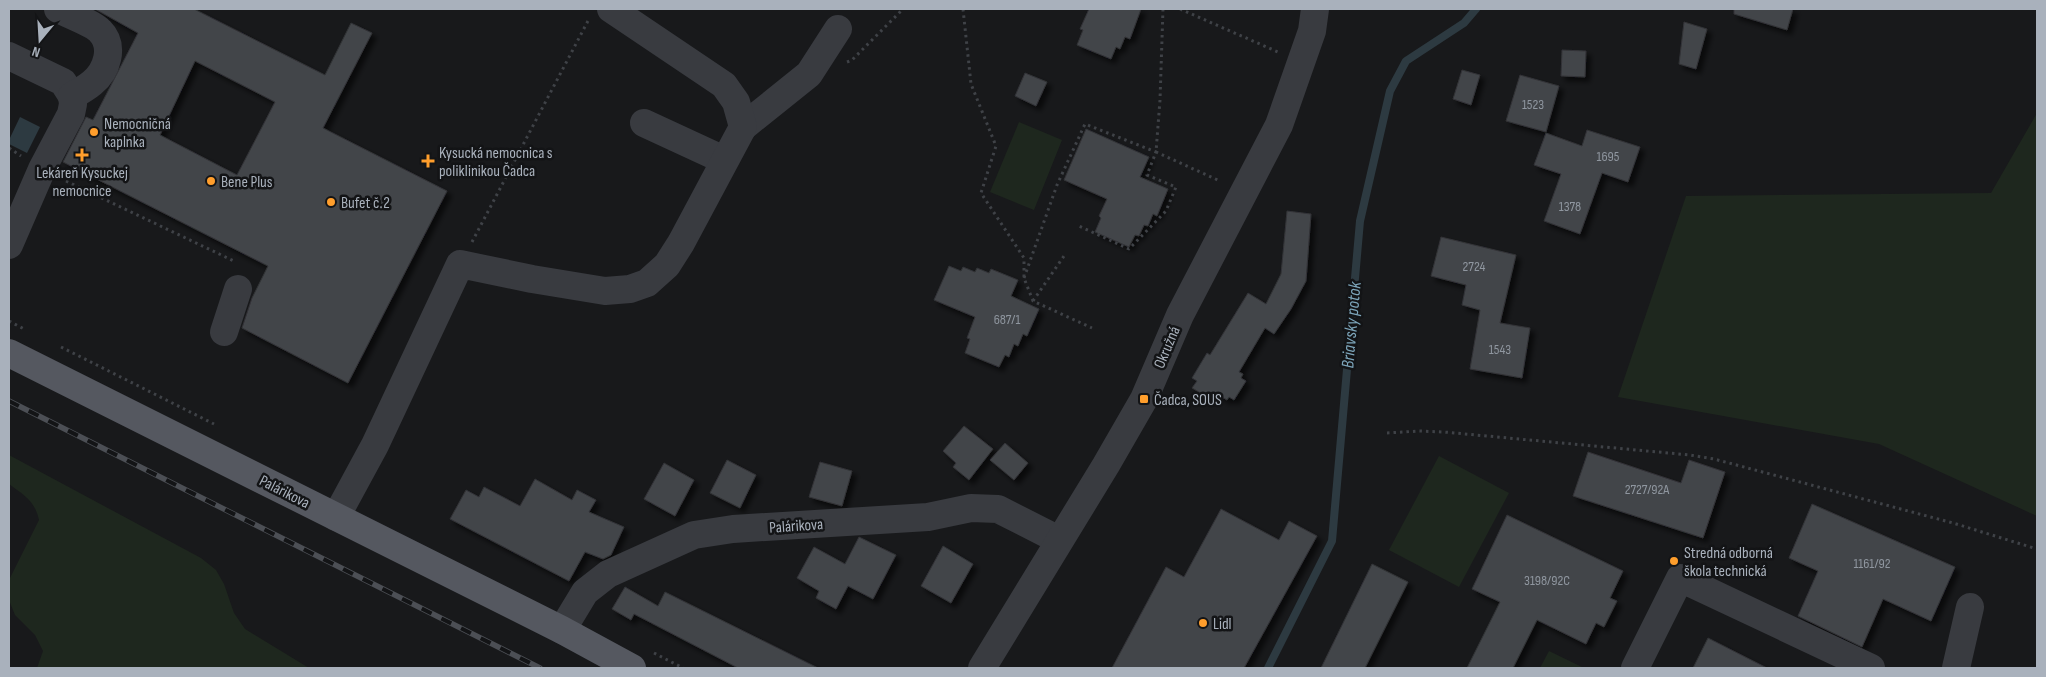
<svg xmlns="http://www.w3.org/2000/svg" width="2046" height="677" font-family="'Sofia Sans Condensed',sans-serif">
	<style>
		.green { fill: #1e271e }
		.water { fill: #2d3a41 }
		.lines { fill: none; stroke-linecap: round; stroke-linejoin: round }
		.stream { stroke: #2d3a41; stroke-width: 8 }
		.building { fill: #424448; stroke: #323337; fill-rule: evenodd; filter: url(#shadow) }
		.path { stroke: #3f4247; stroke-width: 3; stroke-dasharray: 2.5 4; stroke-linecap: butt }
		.minor { stroke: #393b40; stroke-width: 28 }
		.major { stroke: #555860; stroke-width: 28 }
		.rail-casing { stroke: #4c4f55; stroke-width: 5.5 }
		.rail { stroke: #131416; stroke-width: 4; stroke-dasharray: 11; stroke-linecap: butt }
		.poi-dot { fill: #ff9e2c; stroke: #131416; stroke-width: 2 }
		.labels { text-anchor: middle; stroke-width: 5; stroke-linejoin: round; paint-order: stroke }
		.number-label { font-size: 14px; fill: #8f969f }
		.poi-label { font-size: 16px; fill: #a9b1bc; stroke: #131416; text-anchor: start }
		.street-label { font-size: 16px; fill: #a9b1bc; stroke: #131416 }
		.water-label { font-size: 18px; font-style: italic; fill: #7da5ba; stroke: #131416 }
	</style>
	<defs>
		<filter id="shadow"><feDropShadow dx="4.5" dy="4.5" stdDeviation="2.5" flood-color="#0009"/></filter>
	</defs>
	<rect width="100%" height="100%" fill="#18191b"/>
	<g class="green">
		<path d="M2037 113V516L1879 444 1618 397 1686 196 1991 193Z"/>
		<path d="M1019 122 1062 140 1034 210 990 192Z"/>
		<path d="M9 455 201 558 216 570 224 584 234 613 245 629 309 668H37L43 651 35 635 15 615 9 600V580L39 520C35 501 24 495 9 484Z"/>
		<path d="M1439 456 1509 493 1459 587 1389 550Z"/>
		<path d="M1549 651 1584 668H1540Z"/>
	</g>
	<path class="water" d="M20 117 40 127 27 153 9 144V140Z"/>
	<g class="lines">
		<path class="stream" d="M1268 668 1332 541 1360 221 1390 91 1406 61 1464 23 1476 9"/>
	</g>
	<g class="building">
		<path d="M95 9H194L325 75 351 23 372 33 323 128 447 191 348 383 242 328 252 298 268 266 63 162 86 117 93 120 138 33ZM195 61 275 102 237 175 160 135Z"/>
		<path d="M1089 9H1141L1130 39 1125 37 1120 49 1116 47 1111 59 1077 45 1083 30 1080 29Z"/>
		<path d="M1734 9H1793L1787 30 1734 14Z"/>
		<path d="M1684 22 1707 29 1696 69 1679 64Z"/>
		<path d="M1562 50 1586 51 1585 77 1561 76Z"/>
		<path d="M1462 70 1480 75 1471 105 1453 99Z"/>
		<path d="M1025 73 1047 82 1036 106 1015 96Z"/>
		<path d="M1520 75 1559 86 1546 132 1506 121Z"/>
		<path d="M1086 129 1149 157 1140 177 1168 189 1157 216 1153 214 1148 226 1144 225 1139 236 1135 235 1129 247 1095 232 1101 218 1099 216 1107 199 1064 180Z"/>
		<path d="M1587 130 1640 147 1628 182 1602 173 1580 234 1544 221 1561 174 1534 165 1546 133 1582 146Z"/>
		<path d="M1287 211 1311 214 1306 281 1291 309 1274 334 1265 328 1239 372 1243 374 1241 378 1246 381 1234 400 1229 397 1227 400 1215 393 1211 399 1192 388 1197 381 1192 378 1207 353 1210 355 1248 293 1266 304 1281 274Z"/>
		<path d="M1441 237 1516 255 1500 323 1530 328 1522 378 1470 369 1480 310 1462 305 1466 285 1431 276Z"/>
		<path d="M949 266 961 271 963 267 975 272 977 268 989 273 991 269 1018 280 1011 296 1039 309 1027 336 1023 334 1018 346 1014 344 1009 357 1005 355 999 367 965 353 970 339 967 338 975 317 934 300Z"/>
		<path d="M964 426 993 449 969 480 953 467 956 463 943 451Z"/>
		<path d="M1005 443 1028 463 1014 480 990 460Z"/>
		<path d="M1588 452 1681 483 1689 460 1725 472 1703 538 1573 496Z"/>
		<path d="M727 460 756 475 740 508 710 493Z"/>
		<path d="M820 462 852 471 842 506 809 497Z"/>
		<path d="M664 463 694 480 675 516 644 499Z"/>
		<path d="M535 479 572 500 577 490 596 500 589 512 624 527 611 555 603 559 585 552 569 581 450 519 466 490 479 497 484 487 520 506Z"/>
		<path d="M1812 504 1955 567 1931 621 1883 599 1862 647 1798 616 1818 571 1789 558Z"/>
		<path d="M1221 509 1279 540 1289 521 1317 536 1244 668H1112L1166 567 1184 577Z"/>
		<path d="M1507 515 1623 571 1610 598 1617 601 1604 627 1596 623 1586 644 1537 620 1513 668H1467L1500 602 1472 589Z"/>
		<path d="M859 537 896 555 873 599 848 586 836 609 816 598 819 591 797 578 814 547 845 564Z"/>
		<path d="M943 546 973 564 951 603 921 586Z"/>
		<path d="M1372 564 1408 582 1365 668H1321Z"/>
		<path d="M625 587 658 606 665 592 818 668H738L634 614 631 620 612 609Z"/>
		<path d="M1708 638 1767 668H1693Z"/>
	</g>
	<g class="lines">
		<g class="path">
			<path d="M963 9 971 84 996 146 981 193 1024 258V278L1033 301 1092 328"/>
			<path d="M1163 9 1160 100 1156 152 1220 181"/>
			<path d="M1180 9 1278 52"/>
			<path d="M847 62 852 60 903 9"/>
			<path d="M9 148 21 156"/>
			<path d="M66 181 236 262"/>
			<path d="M472 242 589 19"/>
			<path d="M1024 278 1057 185 1085 124 1156 152 1147 175 1176 187 1166 211 1129 249 1079 226"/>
			<path d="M1033 301 1064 256"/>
			<path d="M9 321 24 329"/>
			<path d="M61 347 214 424"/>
			<path d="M1387 433 1419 431 1444 432 1690 455 1714 459 1953 523 2037 549"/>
			<path d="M654 653 683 668"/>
		</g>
		<g class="minor">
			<path d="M9 56 63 82 72 96"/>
			<path d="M644 123 724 160"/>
			<path d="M743 127 809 74 838 29"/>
			<path d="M9 245 42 169 71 114 73 104 72 96C79 92 86 88 92 83 107 71 115 46 100 31 94 24 68 14 58 9"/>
			<path d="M224 332 238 289"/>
			<path d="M336 517 375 445 460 264 532 279 605 291 630 289 647 283 667 265 681 243 743 127 736 102 724 85 611 9"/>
			<path d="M562 630 585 592 608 574 694 535 733 529 928 517 971 508 998 509 1059 540"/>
			<path d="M982 668 1106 465 1144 399 1180 315 1279 125 1312 31 1315 9"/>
			<path d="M1635 668 1680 578 1871 668"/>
			<path d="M1956 668 1970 607"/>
		</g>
		<path class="major" d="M9 353 562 630 632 668"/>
		<defs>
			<path id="rail" d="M9 401 540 668"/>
		</defs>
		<use href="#rail" class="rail-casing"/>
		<use href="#rail" class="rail"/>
	</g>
	<g class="poi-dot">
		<circle cx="94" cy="132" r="5"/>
		<path d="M79.5 147.5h5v5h5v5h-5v5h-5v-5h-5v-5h5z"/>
		<path d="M425.5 153.5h5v5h5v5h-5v5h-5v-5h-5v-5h5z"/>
		<circle cx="211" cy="181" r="5"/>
		<circle cx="331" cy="202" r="5"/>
		<rect x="1139" y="394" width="10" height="10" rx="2.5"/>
		<circle cx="1674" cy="561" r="5"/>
		<circle cx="1203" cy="623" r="5"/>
	</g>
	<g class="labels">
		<g class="number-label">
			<text x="1533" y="109">1523</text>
			<text x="1608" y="161">1695</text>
			<text x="1570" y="211">1378</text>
			<text x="1474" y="271">2724</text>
			<text x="1007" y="324">687/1</text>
			<text x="1500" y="354">1543</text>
			<text x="1647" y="494">2727/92A</text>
			<text x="1872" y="568">1161/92</text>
			<text x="1547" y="585">3198/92C</text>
		</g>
		<g class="poi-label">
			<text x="104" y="129">Nemocničná<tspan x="104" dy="18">kaplnka</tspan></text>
			<text x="439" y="158">Kysucká nemocnica s<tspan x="439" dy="18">poliklinikou Čadca</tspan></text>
			<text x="82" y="178" text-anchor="middle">Lekáreň Kysuckej<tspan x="82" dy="18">nemocnice</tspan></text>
			<text x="221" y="187">Bene Plus</text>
			<text x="341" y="208">Bufet č.2</text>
			<text x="1154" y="405">Čadca, SOUS</text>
			<text x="1684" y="558">Stredná odborná<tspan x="1684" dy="18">škola technická</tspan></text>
			<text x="1213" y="629">Lidl</text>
		</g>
		<g class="street-label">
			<text transform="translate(1166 347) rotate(-67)" y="6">Okružná</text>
			<text transform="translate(285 491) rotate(27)" y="6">Palárikova</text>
			<text transform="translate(796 525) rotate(-4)" y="6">Palárikova</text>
		</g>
		<g class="water-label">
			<text transform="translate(1351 325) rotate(-85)" y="6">Briavsky potok</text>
		</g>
	</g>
	<rect width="2046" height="677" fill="none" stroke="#a9b1bc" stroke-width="20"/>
	<g transform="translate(40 40) rotate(198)" stroke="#131416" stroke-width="4" paint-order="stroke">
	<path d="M0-4L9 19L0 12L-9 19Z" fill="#a9b1bc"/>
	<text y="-8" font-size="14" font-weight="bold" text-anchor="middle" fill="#a9b1bc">N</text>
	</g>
</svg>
